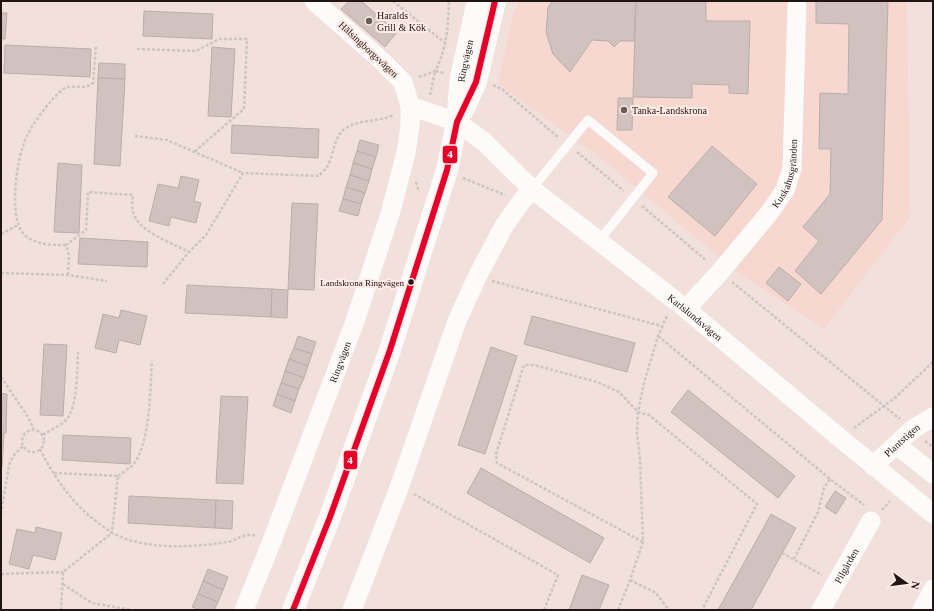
<svg xmlns="http://www.w3.org/2000/svg" width="934" height="611" font-family="Georgia,serif">
	<style>
		.built { fill: #f6d8d1 }
		.building { fill: #d1c2bf; stroke: #bbadaa }
		.lines { fill: none; stroke-linecap: round; stroke-linejoin: round }
		.path { stroke: #cbc5c3; stroke-width: 2.5; stroke-dasharray: 3 2; stroke-linecap: butt }
		.lane { stroke: #fdfafa; stroke-width: 9 }
		.street { stroke: #fdfafa; stroke-width: 19 }
		.secondary { stroke: #fdfafa; stroke-width: 22 }
		.bus-1-casing { stroke: #ffebe6; stroke-width: 9 }
		.bus-1 { stroke: #e4002b; stroke-width: 6 }
		.poi-dot { fill: #6a5c59; stroke: #ffebe6; stroke-width: 1.5 }
		.bus-dot { fill: #211513; stroke: #ffebe6; stroke-width: 1.5 }
		.labels { text-anchor: middle; stroke-width: 4; stroke-linejoin: round; paint-order: stroke }
		.bus-label { font-size: 9px; fill: #211513; stroke: #ffebe6; text-anchor: end }
		.poi-label { font-size: 10px; fill: #211513; stroke: #ffebe6; text-anchor: start }
		.street-label { font-size: 10px; fill: #211513; stroke: #ffebe6 }
		.line-badge { stroke: #ffebe6; stroke-width: 1.5 }
		.badge-label { font-size: 11px; text-anchor: middle; font-weight: bold; fill: #fff }
	</style>
	<rect width="100%" height="100%" fill="#f2e0dc"/>
	<path class="built" d="M520 1H907L910 217 824 329 737 272 598 156 498 84 513 14Z"/>
	<g class="building">
		<path d="M349 1H361L397 32 385 47 341 9Z"/>
		<path d="M552 1H636L634 41H620L614 47 608 41 592 40 570 72 553 54 546 32 548 8Z"/>
		<path d="M636 1H706V21H750L748 94 729 93V85L692 84V98L633 97Z"/>
		<path d="M816 1H888L882 220 821 294 795 271 819 241 803 227 830 194 831 149H819L820 93 848 94 849 24 816 23Z"/>
		<path d="M144 11 213 14 212 39 143 36Z"/>
		<path d="M1 13H7L5 39H1Z"/>
		<path d="M5 45 91 49 90 77 4 73Z"/>
		<path d="M212 47 235 49 231 117 208 116Z"/>
		<path d="M99 63 125 64V79L98 78Z"/>
		<path d="M98 78 125 79 120 166 94 164Z"/>
		<path d="M618 98H633L632 130H617Z"/>
		<path d="M232 125 319 129 318 158 231 153Z"/>
		<path d="M360 140 379 145 376 157 357 151Z"/>
		<path d="M712 146 757 184 715 236 668 197Z"/>
		<path d="M357 151 376 157 372 169 353 163Z"/>
		<path d="M58 163 82 165 79 233 54 232Z"/>
		<path d="M353 163 372 169 369 181 350 175Z"/>
		<path d="M350 175 369 181 365 193 346 187Z"/>
		<path d="M181 176 199 180 194 201 201 203 196 223 171 217 169 226 149 221 158 184 178 188Z"/>
		<path d="M346 187 365 193 361 204 343 199Z"/>
		<path d="M343 199 361 204 358 216 339 211Z"/>
		<path d="M292 203 318 204 314 290 288 289Z"/>
		<path d="M80 238 148 242 147 267 78 264Z"/>
		<path d="M779 267 801 284 788 301 766 283Z"/>
		<path d="M187 285 272 289 271 317 185 313Z"/>
		<path d="M272 289 288 290 287 318 271 317Z"/>
		<path d="M121 310 147 316 140 345 119 340 116 353 95 348 103 314 119 318Z"/>
		<path d="M532 316 635 343 627 372 524 344Z"/>
		<path d="M298 336 316 342 312 354 294 348Z"/>
		<path d="M44 344 67 345 63 416 40 415Z"/>
		<path d="M491 347 517 356 485 454 458 445Z"/>
		<path d="M294 348 312 354 308 366 289 359Z"/>
		<path d="M289 359 308 366 304 378 285 371Z"/>
		<path d="M285 371 304 378 299 389 281 383Z"/>
		<path d="M281 383 299 389 295 401 277 394Z"/>
		<path d="M688 390 795 476 778 498 671 412Z"/>
		<path d="M1 393 7 394 6 433H4L2 467H1Z"/>
		<path d="M277 394 295 401 291 413 273 406Z"/>
		<path d="M221 396 248 397 243 484 216 483Z"/>
		<path d="M63 435 131 438 130 464 62 460Z"/>
		<path d="M481 468 604 538 590 563 467 493Z"/>
		<path d="M835 491 846 498 836 514 825 507Z"/>
		<path d="M129 496 216 500 215 528 128 523Z"/>
		<path d="M216 500 233 501 232 529 215 528Z"/>
		<path d="M771 514 796 528 751 610H718Z"/>
		<path d="M36 527 62 533 55 560 33 555 29 569 9 564 17 529 35 533Z"/>
		<path d="M208 569 228 577 223 590 203 581Z"/>
		<path d="M582 575 609 585 599 610H569Z"/>
		<path d="M203 581 223 590 218 602 198 594Z"/>
		<path d="M198 594 218 602 214 610H200L192 607Z"/>
	</g>
	<g class="lines">
		<g class="path">
			<path d="M393 1 445 43"/>
			<path d="M137 49 196 51 219 39H247L244 109 194 152"/>
			<path d="M419 77 435 71C447 49 448 26 449 1"/>
			<path d="M493 85 503 90 559 138"/>
			<path d="M430 95 435 71 444 73"/>
			<path d="M135 136 167 140 243 173"/>
			<path d="M577 152 624 191"/>
			<path d="M463 178 505 195"/>
			<path d="M416 182 419 192"/>
			<path d="M642 206 707 261"/>
			<path d="M1 234 18 225"/>
			<path d="M66 245C52 245 33 245 23 233 8 216 17 155 27 136 33 123 51 99 62 90 71 82 81 92 93 83L96 46"/>
			<path d="M1 273 68 275 107 281"/>
			<path d="M68 275 69 255 66 245 86 230 88 192 133 195C132 202 131 210 135 217 143 233 174 244 189 252"/>
			<path d="M492 281 662 326"/>
			<path d="M732 282 900 419"/>
			<path d="M163 284 189 252 206 235 243 173 319 176C321 173 325 170 327 167 334 155 334 135 346 128 360 119 379 122 394 115"/>
			<path d="M658 336 830 479 864 505"/>
			<path d="M1 377 28 417 34 429"/>
			<path d="M854 428 896 397 933 362"/>
			<circle cx="33" cy="441" r="11"/>
			<path d="M43 435C50 430 60 426 66 420 78 408 77 368 78 352"/>
			<path d="M925 441 933 447"/>
			<path d="M40 449C51 471 65 493 83 510 92 519 103 526 112 533L63 572 61 610"/>
			<path d="M54 473 118 476 112 533C118 535 124 539 129 540 160 549 196 547 227 542 239 540 244 532 256 536"/>
			<path d="M118 476C122 473 127 470 131 467 151 446 150 389 152 361"/>
			<path d="M414 494 558 575 544 610"/>
			<path d="M882 510 890 501"/>
			<path d="M1 514 9 465 13 456 23 446"/>
			<path d="M643 542 497 463 496 454 524 365H534L597 382 619 392 638 412 649 415 757 504 702 610"/>
			<path d="M782 553 822 575"/>
			<path d="M794 559 818 512 824 488 830 479"/>
			<path d="M1 574 63 572"/>
			<path d="M630 580 656 593 669 610"/>
			<path d="M63 584 92 603 132 610"/>
			<path d="M618 610 630 580 643 542 640 460 637 433 638 412 644 383 658 336 667 316"/>
		</g>
		<path class="lane" d="M532 189 588 120 653 173 599 241"/>
		<g class="street">
			<path id="s1" d="M410 106 457 122 483 141 532 189 686 309 840 438 933 514"/>
			<path id="s2" d="M686 309 720 272 770 212 785 190 792 168 797 6"/>
			<path d="M897 445 933 474"/>
			<path id="s3" d="M873 466 913 429 933 417"/>
			<path id="s4" d="M244 610 272 541 354 324 390 214 406 153 410 125V106L403 82 383 62 314 1"/>
			<path d="M352 610 399 488 457 321 477 277 504 226 521 202 532 189"/>
			<path id="s5" d="M821 610 871 521"/>
			<path d="M922 610 933 589"/>
		</g>
		<g class="secondary">
			<path d="M463 110 476 82 495 1"/>
			<path id="s6" d="M293 610 330 517 390 350 447 170 457 122 461 77 478 1"/>
		</g>
		<defs>
			<path id="bus-1" d="M293 610 330 517 390 350 447 170 457 122 476 82 495 1"/>
		</defs>
		<use href="#bus-1" class="bus-1-casing"/>
		<use href="#bus-1" class="bus-1"/>
	</g>
	<g class="poi-dot">
		<circle cx="369" cy="21" r="4"/>
		<circle cx="624" cy="110" r="4"/>
	</g>
	<circle class="bus-dot" cx="411" cy="282" r="3.5"/>
	<g class="labels">
		<g class="bus-label">
			<text x="404" y="286">Landskrona Ringvägen</text>
		</g>
		<g class="poi-label">
			<text x="377" y="19">Haralds<tspan x="377" dy="12">Grill &amp; Kök</tspan></text>
			<text x="632" y="114">Tanka-Landskrona</text>
		</g>
		<g class="street-label">
			<text transform="translate(369 49) rotate(43)" y="4">Hälsingborgsvägen</text>
			<text dy="4" stroke="none"><textPath href="#s6" startOffset="577">Ringvägen</textPath></text>
			<text dy="4" stroke="none"><textPath href="#s2" startOffset="171">Kuskahusgränden</textPath></text>
			<text dy="4" stroke="none"><textPath href="#s1" startOffset="358">Karlslundsvägen</textPath></text>
			<text dy="4" stroke="none"><textPath href="#s4" startOffset="266">Ringvägen</textPath></text>
			<text dy="4" stroke="none"><textPath href="#s3" startOffset="39">Plantstigen</textPath></text>
			<text dy="4" stroke="none"><textPath href="#s5" startOffset="51">Pilgården</textPath></text>
		</g>
	</g>
	<g class="line-badge">
		<rect x="442" y="145" width="16" height="19" rx="4" fill="#e4002b"/>
		<rect x="343" y="450" width="15" height="20" rx="4" fill="#e4002b"/>
	</g>
	<g class="badge-label">
		<text x="450" y="158">4</text>
		<text x="350" y="464">4</text>
	</g>
	<rect width="934" height="611" fill="none" stroke="#211513" stroke-width="4"/>
	<g transform="translate(906 583) rotate(104)" stroke="#ffebe6" stroke-width="3" paint-order="stroke">
	<path d="M0-3L7 15L0 10L-7 15Z" fill="#211513"/>
	<text y="-6" font-size="11" font-weight="bold" text-anchor="middle" fill="#211513">N</text>
	</g>
</svg>
